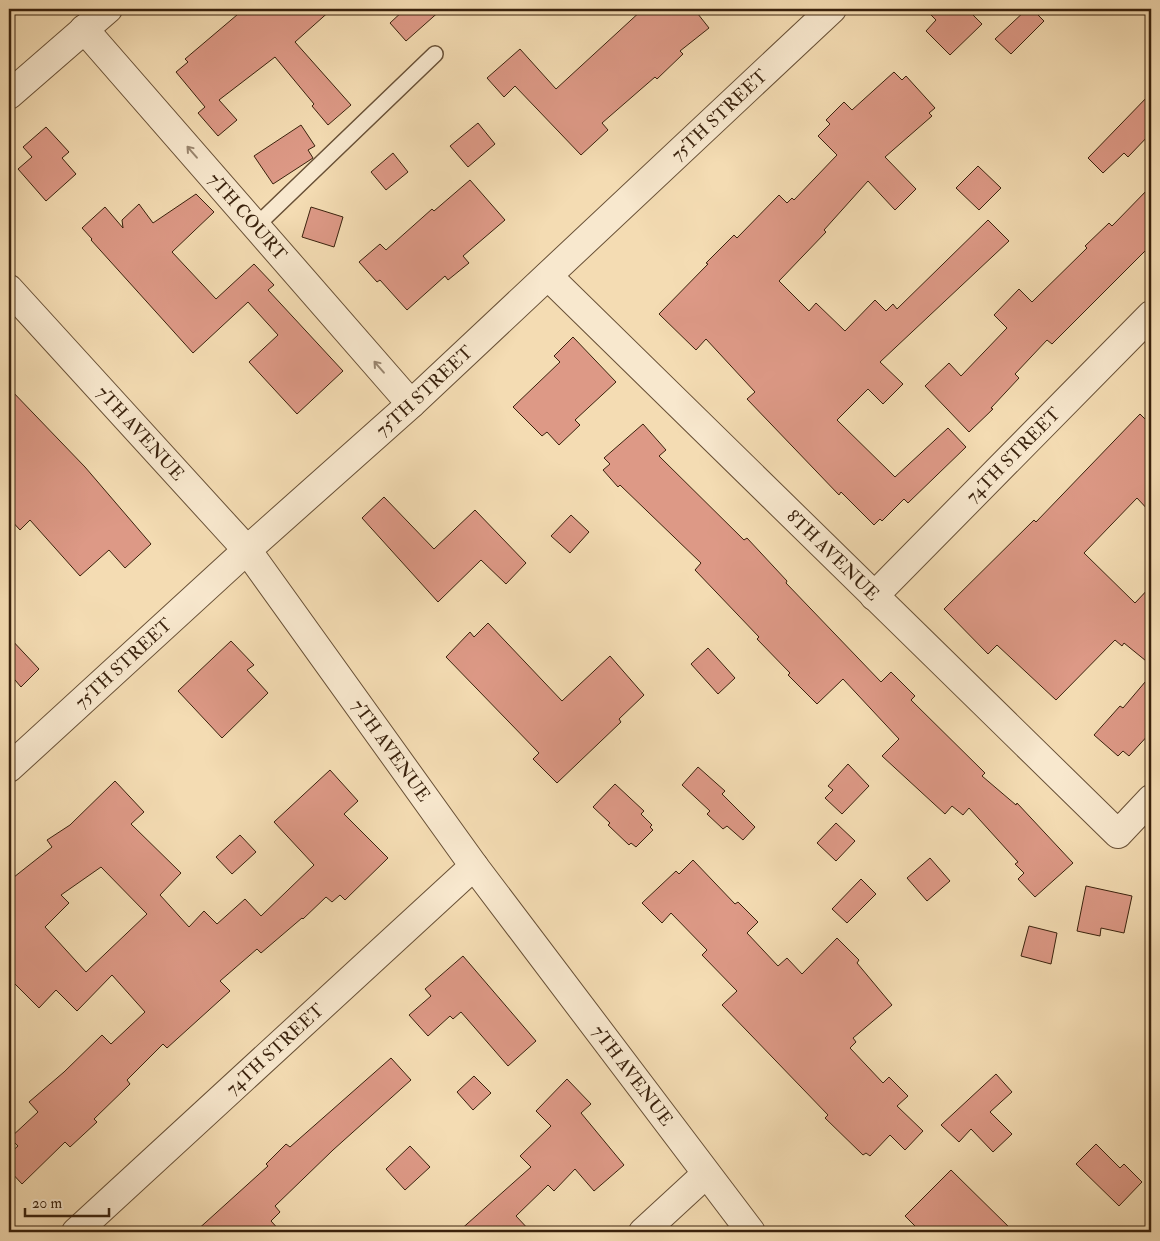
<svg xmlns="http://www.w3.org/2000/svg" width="1160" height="1241" font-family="'IM FELL Double Pica',serif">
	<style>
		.building { fill: #dd9986; stroke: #3a220d; fill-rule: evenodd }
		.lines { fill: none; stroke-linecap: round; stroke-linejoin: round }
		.service-casing { stroke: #685036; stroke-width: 18 }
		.minor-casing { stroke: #685036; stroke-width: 30 }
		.tertiary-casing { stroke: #685036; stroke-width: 30 }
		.service { stroke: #f8e8ce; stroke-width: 15 }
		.minor { stroke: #f8e8ce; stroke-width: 28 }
		.tertiary { stroke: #f8e8ce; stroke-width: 28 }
		.oneway { stroke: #99856e }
		.labels { text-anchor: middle; stroke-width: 5; stroke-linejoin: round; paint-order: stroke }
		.street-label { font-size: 18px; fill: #3a220d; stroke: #f8e8ce }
	</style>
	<rect width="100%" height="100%" fill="#f4dcb3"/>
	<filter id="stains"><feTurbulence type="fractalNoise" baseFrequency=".004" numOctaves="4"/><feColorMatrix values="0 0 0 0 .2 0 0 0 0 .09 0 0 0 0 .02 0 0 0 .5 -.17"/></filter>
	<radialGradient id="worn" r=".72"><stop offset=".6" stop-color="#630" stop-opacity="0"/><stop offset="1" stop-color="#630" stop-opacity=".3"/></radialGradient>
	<g class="building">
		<path d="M244 9H332L295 42 351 105 328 125 312 106 314 104 275 57 219 100 237 120 218 136 198 113 205 107 176 72 188 62 185 59Z"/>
		<path d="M405 9H442L406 41 390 23Z"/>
		<path d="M643 9H694L709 28 680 51 683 54 657 79 655 77 602 123 608 130 581 155 515 86 504 97 487 78 520 49 556 89Z"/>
		<path d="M925 9H967L982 24 950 55 926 31 936 20Z"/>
		<path d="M1027 9H1032L1044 21 1011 54 995 39Z"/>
		<path d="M894 72 902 80 906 76 935 108 929 113 932 116 885 157 916 189 895 210 868 181 824 230 826 232 779 281 809 311 816 303 845 331 875 300 886 311 893 304 897 309 988 220 1009 241 880 362 903 384 883 404 868 389 837 420 895 477 948 428 966 447 908 503 904 499 882 521 880 519 874 525 841 492 839 495 747 399 755 392 706 339 696 350 659 314 708 264 706 263 734 235 737 238 779 195 787 203 792 198 794 200 837 155 818 136 830 124 826 120 844 102 852 110Z"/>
		<path d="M1151 93V133L1128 157 1124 153 1103 173 1088 158Z"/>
		<path d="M478 123 495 144 468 167 450 146Z"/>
		<path d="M301 125 315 146 308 150 313 158 273 184 254 156Z"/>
		<path d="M46 127 69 152 62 158 76 174 46 201 18 169 32 157 23 147Z"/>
		<path d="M393 153 408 172 386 190 371 172Z"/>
		<path d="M978 166 1001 188 979 210 956 188Z"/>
		<path d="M470 180 505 220 463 256 469 263 448 280 445 276 407 310 380 280 377 282 359 262 380 244 386 250 432 209 434 211Z"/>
		<path d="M1151 186V245L1052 344 1047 340 1015 374 1019 378 991 408 993 409 969 432 925 386 949 363 961 376 1007 328 994 315 1019 289 1032 302 1087 248 1085 246 1109 223 1112 226Z"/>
		<path d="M196 194 214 212 172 252 216 299 254 264 274 285 268 290 343 371 297 414 249 362 278 335 248 302 193 353 91 240 92 239 82 228 105 207 123 228 122 220 139 204 153 223Z"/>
		<path d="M311 207 343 217 334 247 302 237Z"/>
		<path d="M573 337 616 382 575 420 580 425 559 445 547 432 542 436 513 407 560 362 554 356Z"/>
		<path d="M9 388 85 467 151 544 125 568 109 550 80 576 30 520 20 530 9 518Z"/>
		<path d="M1140 414 1151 425V513L1137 498 1084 553 1135 603 1151 586V665L1124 643 1122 646 1115 640 1056 700 997 645 988 654 944 609 1034 520 1036 522Z"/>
		<path d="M643 424 666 450 659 456 744 540 747 538 787 581 786 583 881 682 891 672 915 696 911 700 985 773 982 776 1016 805 1017 803 1073 863 1035 897 1018 879 1024 873 1015 864 1018 862 969 808 963 815 952 806 945 814 882 756 899 739 843 679 817 704 788 675 790 673 757 639 759 637 695 570 701 563 620 485 618 487 603 470 610 464 604 458Z"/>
		<path d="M384 497 434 549 475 510 526 563 506 584 481 560 438 602 362 518Z"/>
		<path d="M571 515 589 532 570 553 551 536Z"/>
		<path d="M488 623 562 701 610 656 644 695 619 719 621 722 557 783 533 759 539 753 446 657 470 632 474 637Z"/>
		<path d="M9 637 39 669 21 687 9 673Z"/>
		<path d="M231 641 254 665 247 670 268 693 222 738 178 691Z"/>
		<path d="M708 648 735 678 718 694 691 664Z"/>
		<path d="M1151 675V732L1129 756 1123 751 1118 756 1094 735 1120 706 1123 708Z"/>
		<path d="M848 764 869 786 842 814 825 798 833 790 828 786Z"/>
		<path d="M698 767 725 791 722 794 755 827 743 840 727 826 723 829 707 814 710 811 682 785Z"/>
		<path d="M330 770 358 801 344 814 388 858 345 900 340 895 332 902 326 897 303 919 302 918 261 953 257 949 220 981 230 991 167 1048 163 1044 127 1080 130 1084 94 1119 97 1122 70 1147 65 1142 22 1184 9 1170V1154L18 1146 10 1138 38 1112 29 1102 64 1072 102 1035 111 1044 145 1012 112 975 77 1011 56 990 39 1008 9 978V881L52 847 47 840 70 825 115 781 144 812 131 824 181 873 160 895 189 927 204 911 217 924 245 899 261 916 314 865 274 822ZM101 867 147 914 86 972 45 927 69 903 61 895Z"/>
		<path d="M615 784 644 811 641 814 652 825 650 827 653 830 636 847 631 843 629 845 608 825 610 823 593 807Z"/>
		<path d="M836 823 855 841 836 861 817 843Z"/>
		<path d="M240 835 256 852 232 874 216 857Z"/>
		<path d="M930 858 950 881 927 901 907 878Z"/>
		<path d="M693 860 735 904 738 902 758 922 747 933 778 966 787 958 802 974 837 938 859 960 857 963 892 1005 853 1038 856 1042 850 1048 883 1083 889 1077 908 1096 897 1106 923 1131 905 1150 890 1135 870 1156 866 1153 863 1155 825 1118 828 1115 722 1005 737 991 702 955 707 950 671 913 662 923 642 903 676 871 679 874Z"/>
		<path d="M861 879 876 894 847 923 832 909Z"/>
		<path d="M1086 886 1132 896 1124 933 1101 928 1100 936 1077 931Z"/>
		<path d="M1029 926 1057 933 1051 964 1021 956Z"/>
		<path d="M463 956 536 1041 508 1066 461 1012 453 1019 450 1016 428 1036 409 1015 431 996 425 989Z"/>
		<path d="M391 1058 411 1080 333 1150 275 1206 280 1212 271 1221 281 1232H195L268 1166 266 1164 286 1144 290 1147Z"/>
		<path d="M996 1074 1012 1092 990 1112 1012 1134 993 1152 971 1129 959 1142 941 1125Z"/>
		<path d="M474 1076 491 1093 473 1110 457 1092Z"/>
		<path d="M567 1079 591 1104 581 1113 624 1165 594 1191 575 1169 554 1191 548 1185 516 1216 531 1232H458L531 1167 520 1156 551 1126 536 1111Z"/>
		<path d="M1096 1144 1120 1168 1124 1164 1142 1182 1119 1206 1076 1164Z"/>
		<path d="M410 1146 430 1167 405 1190 386 1169Z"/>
		<path d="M951 1170 1014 1232H921L905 1216Z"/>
	</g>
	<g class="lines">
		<defs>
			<path id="service" d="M257 225 435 54"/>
			<g id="minor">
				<path id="s1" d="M84 29 411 404"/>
				<path d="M9 95 108 9"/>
				<path id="s2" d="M548 276 1118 834 1151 799"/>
				<path id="s3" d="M874 596 1151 315"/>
				<path id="s4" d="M9 768 247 550"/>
				<path id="s5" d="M76 1232 474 866"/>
				<path d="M643 1232 706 1174"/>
			</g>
			<g id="tertiary">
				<path id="s6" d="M9 289 247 550 474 866 751 1232"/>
				<path id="s7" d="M247 550 411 404 832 9"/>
			</g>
		</defs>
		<use href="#service" class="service-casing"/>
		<use href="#minor" class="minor-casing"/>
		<use href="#tertiary" class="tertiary-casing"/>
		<use href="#service" class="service"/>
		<use href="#minor" class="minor"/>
		<use href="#tertiary" class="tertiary"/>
	</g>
	<defs><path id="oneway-shaft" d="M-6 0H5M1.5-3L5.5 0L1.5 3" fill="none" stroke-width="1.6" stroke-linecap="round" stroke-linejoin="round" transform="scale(1.25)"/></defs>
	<g class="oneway">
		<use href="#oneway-shaft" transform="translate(192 152) rotate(-131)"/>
		<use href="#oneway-shaft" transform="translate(379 367) rotate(-131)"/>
	</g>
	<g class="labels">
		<g class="street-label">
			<text dy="6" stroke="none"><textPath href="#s7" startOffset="642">75TH STREET</textPath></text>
			<text dy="6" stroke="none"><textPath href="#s1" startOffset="249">7TH COURT</textPath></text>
			<text dy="6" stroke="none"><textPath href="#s7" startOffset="238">75TH STREET</textPath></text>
			<text dy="6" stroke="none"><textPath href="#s6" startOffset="195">7TH AVENUE</textPath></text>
			<text dy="6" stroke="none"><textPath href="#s3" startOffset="198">74TH STREET</textPath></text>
			<text dy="6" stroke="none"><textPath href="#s2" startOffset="399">8TH AVENUE</textPath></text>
			<text dy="6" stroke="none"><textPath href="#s4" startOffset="155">75TH STREET</textPath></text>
			<text dy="6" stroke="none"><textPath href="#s6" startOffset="600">7TH AVENUE</textPath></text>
			<text dy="6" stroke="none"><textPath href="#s5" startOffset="270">74TH STREET</textPath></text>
			<text dy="6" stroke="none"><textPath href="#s6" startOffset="1005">7TH AVENUE</textPath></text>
		</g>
	</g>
	<rect width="1160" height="1241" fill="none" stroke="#f4dcb3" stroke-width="30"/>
	<rect x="10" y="10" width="1140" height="1221" fill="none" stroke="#3a220d" stroke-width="2.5"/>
	<rect x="15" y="15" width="1130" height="1211" fill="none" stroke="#3a220d"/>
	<path d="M25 1208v8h84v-8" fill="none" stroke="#3a220d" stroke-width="2.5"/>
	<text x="32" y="1208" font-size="15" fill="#3a220d" stroke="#f8e8ce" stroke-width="4" paint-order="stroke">20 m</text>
	<rect width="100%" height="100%" filter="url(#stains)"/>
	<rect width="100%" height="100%" fill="url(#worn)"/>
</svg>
